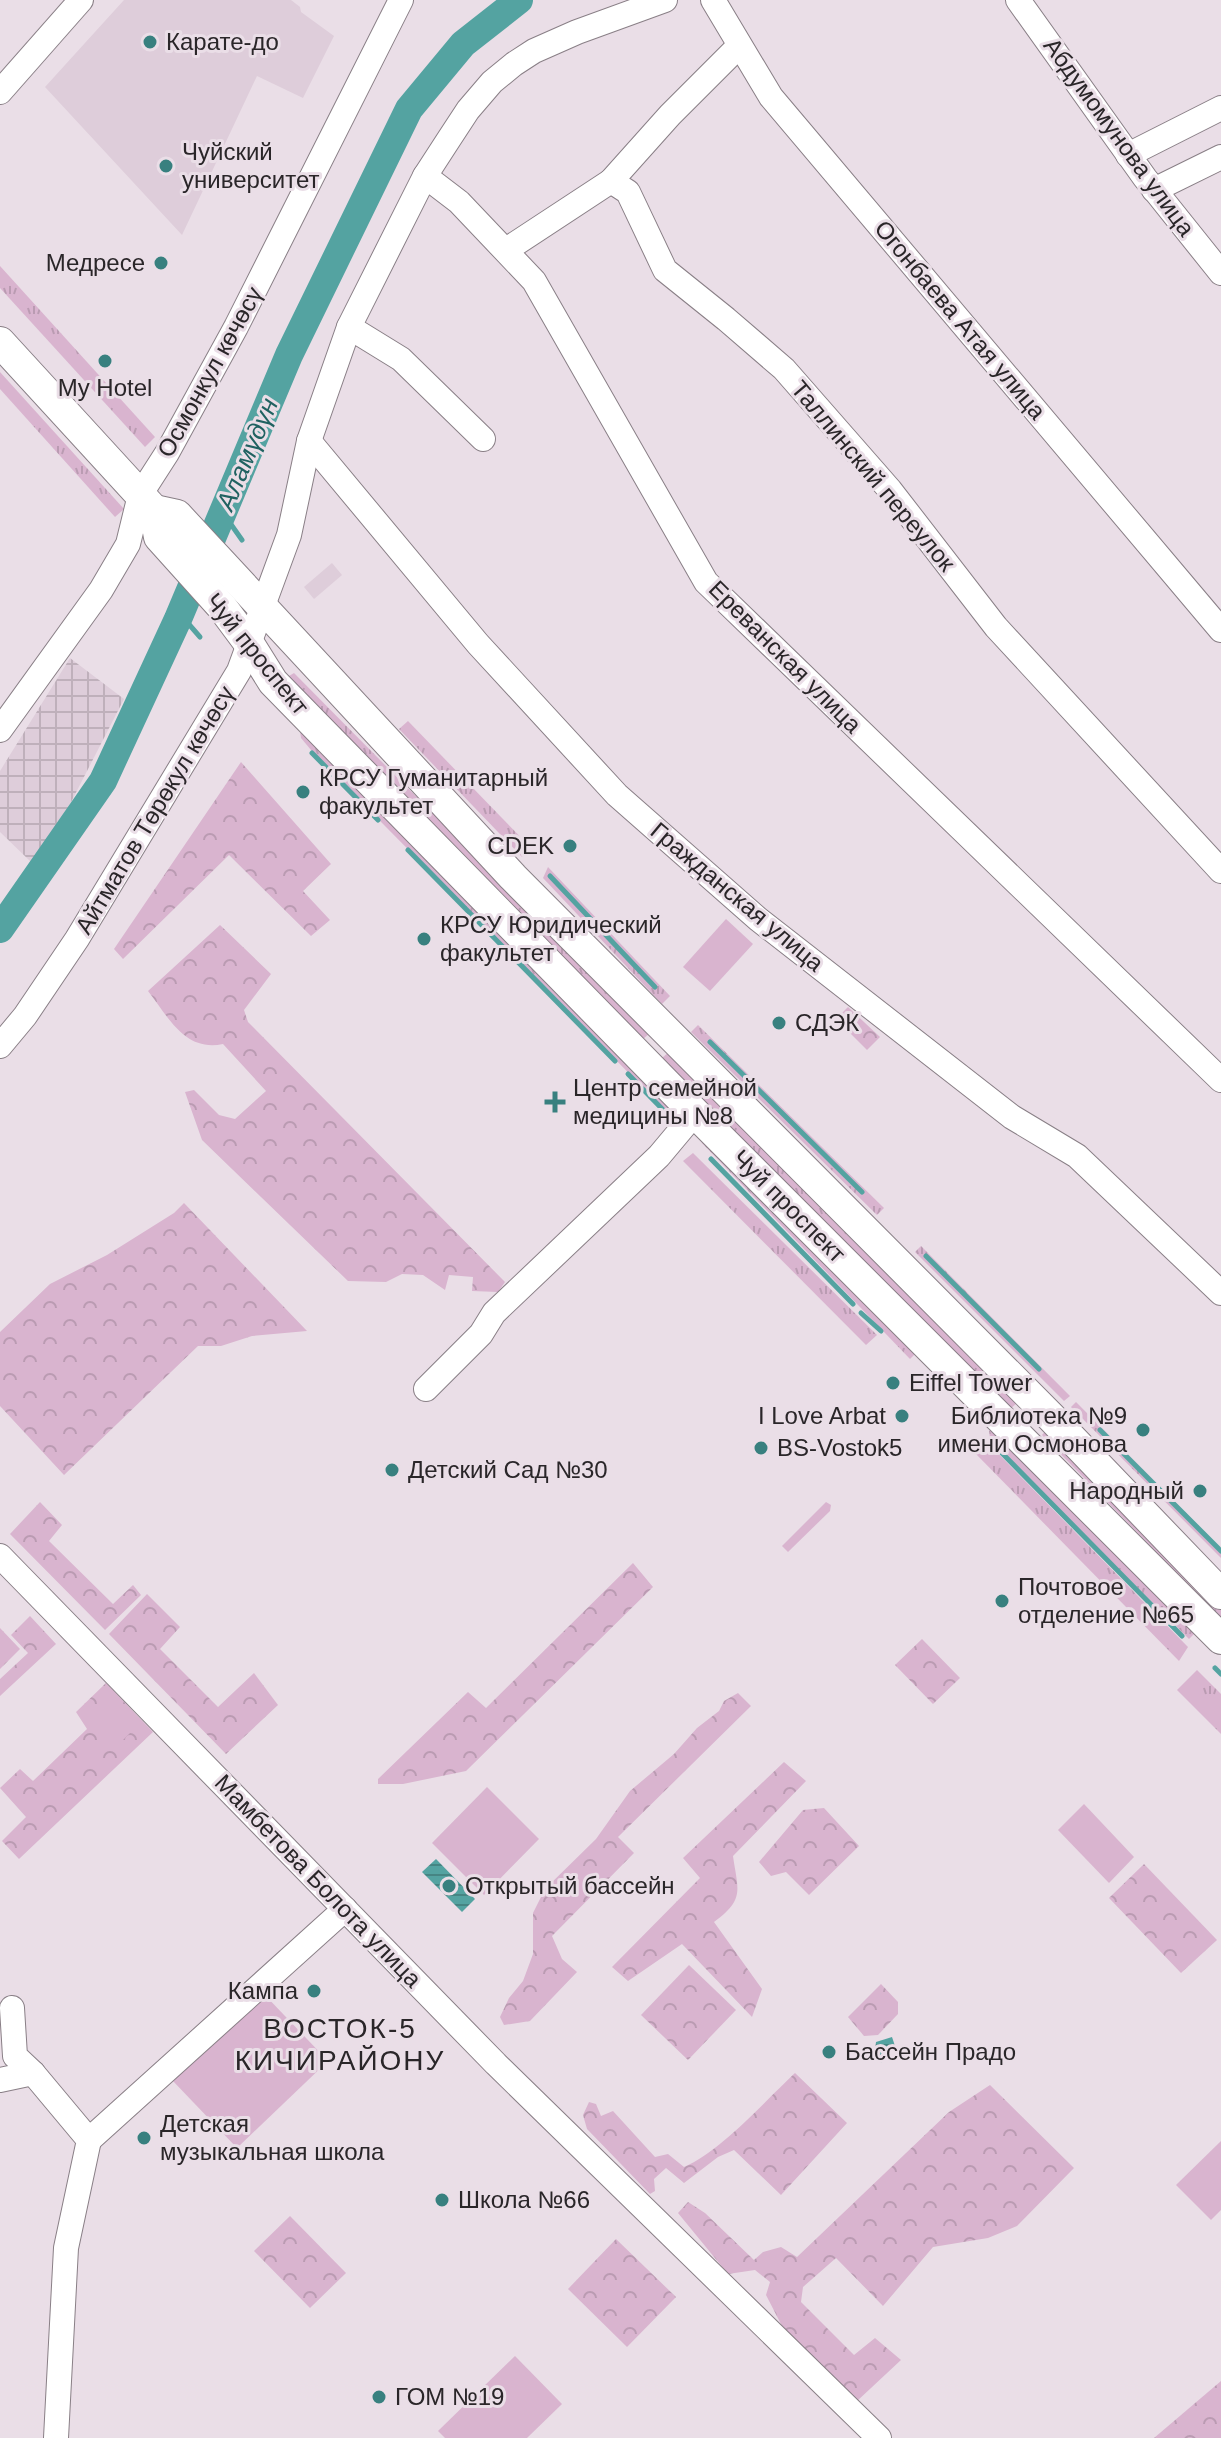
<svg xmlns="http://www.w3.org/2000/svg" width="1221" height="2438" font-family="Arial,sans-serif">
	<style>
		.built { fill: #decdda }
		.industrial { fill: url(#industrial-grid) }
		.grass { fill: url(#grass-tufts) }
		.forest { fill: url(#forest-crowns) }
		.garden { fill: #d9b4cf }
		.water { fill: url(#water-rules) }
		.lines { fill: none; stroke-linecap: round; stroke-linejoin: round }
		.stream { stroke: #54a3a1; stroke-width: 5 }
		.river { stroke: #54a3a1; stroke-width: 28 }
		.minor-casing { stroke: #897f86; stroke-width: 26 }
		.major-casing { stroke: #897f86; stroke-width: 32 }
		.minor { stroke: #fff; stroke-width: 24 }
		.major { stroke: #fff; stroke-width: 30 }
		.poi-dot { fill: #38807f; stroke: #eadee7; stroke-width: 3 }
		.labels { text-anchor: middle; stroke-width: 6; stroke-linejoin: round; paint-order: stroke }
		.poi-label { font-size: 24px; fill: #2a2629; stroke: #eadee7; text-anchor: start }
		.street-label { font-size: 24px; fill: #2a2629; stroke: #eadee7 }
		.water-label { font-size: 26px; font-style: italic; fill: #206261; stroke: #eadee7 }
		.quarter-label { font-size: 28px; letter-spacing: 2px; fill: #2a2629; stroke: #eadee7 }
	</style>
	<defs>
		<pattern id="industrial-grid" width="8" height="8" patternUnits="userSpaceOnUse" patternTransform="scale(2)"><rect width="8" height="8" fill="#decdda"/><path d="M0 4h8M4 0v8" fill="none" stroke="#bfb0bb"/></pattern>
		<pattern id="grass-tufts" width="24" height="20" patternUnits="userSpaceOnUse" patternTransform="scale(2)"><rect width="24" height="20" fill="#d9b4cf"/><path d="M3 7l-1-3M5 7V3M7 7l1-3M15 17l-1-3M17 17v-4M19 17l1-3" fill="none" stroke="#ba9bb2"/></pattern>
		<pattern id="forest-crowns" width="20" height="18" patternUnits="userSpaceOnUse" patternTransform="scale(2)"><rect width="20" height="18" fill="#d9b4cf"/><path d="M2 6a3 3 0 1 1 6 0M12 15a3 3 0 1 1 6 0" fill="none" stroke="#ba9bb2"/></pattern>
		<pattern id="water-rules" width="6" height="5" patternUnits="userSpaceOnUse" patternTransform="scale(2)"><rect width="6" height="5" fill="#54a3a1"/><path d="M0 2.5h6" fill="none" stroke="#468583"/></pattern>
	</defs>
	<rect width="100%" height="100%" fill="#eadee7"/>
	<g class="built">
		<path d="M124 0H291L300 7 301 12 334 36 303 98 257 76 182 235 45 87Z"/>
		<path d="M332 563 342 575 314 599 304 587Z"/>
	</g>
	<path class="industrial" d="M70 658 124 699 67 810 31 862 0 832V771Z"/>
	<g class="grass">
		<path d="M0 266 155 437 145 447 0 288Z"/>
		<path d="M0 372 124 509 115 517 0 389Z"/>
		<path d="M294 673 650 1033 642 1040 291 683 289 676Z"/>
		<path d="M408 721 531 848 522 857 399 729Z"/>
		<path d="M305 728 685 1113 678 1123 316 756 301 738 300 731Z"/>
		<path d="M548 867 670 996 662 1004 543 878Z"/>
		<path d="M698 1025 884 1208 877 1215 691 1032Z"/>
		<path d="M670 1051 1017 1403 1009 1410 662 1058Z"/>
		<path d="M700 1135 918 1351 910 1359 702 1143Z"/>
		<path d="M693 1153 877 1335 866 1345 683 1161Z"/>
		<path d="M921 1246 1070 1396 1064 1401 915 1252Z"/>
		<path d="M1076 1402 1221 1548V1558L1071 1407Z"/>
		<path d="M1049 1427 1221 1603V1618L1042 1435Z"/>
		<path d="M994 1428 1197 1631 1189 1639 1005 1456 990 1438 989 1431Z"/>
		<path d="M984 1439 1188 1647 1179 1661 973 1451Z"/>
		<path d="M826 1502 831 1505 830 1511 788 1552 782 1546Z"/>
		<path d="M1197 1670 1221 1694V1734L1177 1690Z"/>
	</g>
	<g class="forest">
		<path d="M241 762 331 864 303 891 330 920 311 936 229 855 123 959 114 949Z"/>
		<path d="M220 925 271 974 244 1010 248 1022 505 1282 498 1292 472 1291 473 1277 449 1275 445 1290 423 1275 402 1274 386 1282 348 1281 202 1140 185 1092 194 1090 219 1115 235 1119 266 1091 223 1044C185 1052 169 1018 148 991Z"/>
		<path d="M848 1007 880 1037 867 1050 836 1019Z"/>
		<path d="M184 1203 307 1331 252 1336 221 1346H198L64 1475 0 1406V1332L50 1284 107 1255 174 1213Z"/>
		<path d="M40 1502 62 1525 49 1541 113 1604 133 1585 141 1595 105 1630 10 1534Z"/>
		<path d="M633 1563 653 1587 466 1771 403 1784H378V1779L468 1692 486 1708Z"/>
		<path d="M147 1594 180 1627 160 1649 218 1707 254 1673 278 1705 226 1754 109 1634Z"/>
		<path d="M30 1616 56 1644 0 1696V1679L28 1653 11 1635Z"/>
		<path d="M0 1628 20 1649 0 1669Z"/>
		<path d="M922 1639 960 1678 933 1704 895 1665Z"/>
		<path d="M106 1683 153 1732 19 1859 2 1841 26 1817 0 1788 20 1769 33 1781 87 1729 76 1712Z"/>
		<path d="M738 1693 751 1706 618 1837 634 1853 552 1936 562 1959 577 1972 530 2021 504 2025 500 2017 509 1998 523 1981 533 1954V1913L545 1889 596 1839 630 1791 674 1754 697 1728 719 1711 724 1701Z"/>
		<path d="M784 1762 806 1781 733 1856C738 1891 745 1899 714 1922L762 1989 752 2017 682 1944 628 1981 612 1967 700 1878 683 1858Z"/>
		<path d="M824 1808 859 1846 809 1895 786 1872 771 1876 759 1862 803 1810Z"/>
		<path d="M1144 1864 1217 1940 1181 1973 1109 1898Z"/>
		<path d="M689 1965 736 2010 688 2060 641 2015Z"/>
		<path d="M881 1984 898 2002V2014L878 2035 864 2036 848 2017Z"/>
		<path d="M795 2073 847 2123 781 2195 734 2150 718 2157 684 2183 666 2168 654 2179 655 2191 650 2194 587 2129 583 2115 589 2102 596 2104 601 2116 613 2111 655 2157 668 2154 684 2167C721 2151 765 2101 795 2073Z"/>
		<path d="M990 2085 1074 2168 1017 2226 988 2238 933 2247 883 2306 836 2258 803 2287 801 2302 854 2355 875 2338 901 2360 856 2402 783 2328 766 2295 770 2282 755 2270 728 2274 678 2213 688 2202 705 2213 754 2260 763 2252 781 2247 797 2257 949 2112Z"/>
		<path d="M290 2216 346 2273 310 2308 254 2251Z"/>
		<path d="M616 2239 676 2297 627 2347 568 2289Z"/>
		<path d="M1221 2381V2438H1154Z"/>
	</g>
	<g class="garden">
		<path d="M726 919 753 944 710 991 683 967Z"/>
		<path d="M105 1704 132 1731 116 1747 89 1720Z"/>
		<path d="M487 1787 539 1839 484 1895 432 1843Z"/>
		<path d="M1084 1804 1134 1857 1109 1883 1058 1830Z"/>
		<path d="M263 1993 328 2061 237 2148 172 2080Z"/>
		<path d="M1221 2141V2210L1211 2220 1176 2185Z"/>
		<path d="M515 2356 562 2404 527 2438H445L438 2431Z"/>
	</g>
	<g class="water">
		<path d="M436 1859 475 1899 462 1912 422 1872Z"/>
		<path d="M892 2037 895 2046 881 2063 875 2050 876 2042Z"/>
	</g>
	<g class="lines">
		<g class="stream">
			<path d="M223 513 242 540"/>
			<path d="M180 614 200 637"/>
			<path d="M312 753 378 820"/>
			<path d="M408 850 615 1061"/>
			<path d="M550 876 655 987"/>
			<path d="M710 1042 862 1192"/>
			<path d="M628 1074 674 1121"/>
			<path d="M711 1159 853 1304"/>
			<path d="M926 1256 1039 1369"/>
			<path d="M861 1313 881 1331"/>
			<path d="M1100 1430 1221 1551"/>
			<path d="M992 1443 1182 1636"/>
			<path d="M1215 1668 1221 1674"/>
		</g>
		<path class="river" d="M0 929 103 781 178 619 289 355 409 109 463 44 519 0"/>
		<defs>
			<g id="minor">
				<path d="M713 0 771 97 1221 630"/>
				<path d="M1018 0 1145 178 1221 273"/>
				<path d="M0 92 81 0"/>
				<path d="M1128 155 1221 108"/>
				<path d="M425 176 459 202 534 281 706 582 1221 1080"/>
				<path d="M611 181 670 115 739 46"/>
				<path d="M1154 190 1221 157"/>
				<path d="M506 250 611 181 628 192 665 270 726 319 784 369 890 490 996 627 1221 871"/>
				<path d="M349 327 401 359 483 439"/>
				<path d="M309 441 478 644 617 795 758 919 1012 1117 1077 1156 1221 1293"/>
				<path d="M0 730 101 590 128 544 140 495 167 453 236 327 401 0"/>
				<path d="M0 1046 25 1016 77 939 239 671 289 535 309 441 349 327 425 176 449 139 468 110 492 82 514 64 534 51 577 32 665 0"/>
				<path d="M426 1389 481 1334 494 1313 659 1156 695 1113"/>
				<path d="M0 1556 496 2064 879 2438"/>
				<path d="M12 2008 15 2056 33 2073 89 2140 66 2248 56 2438"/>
				<path d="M0 2080 33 2073"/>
				<path d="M89 2140 345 1909"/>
			</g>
			<g id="major">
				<path d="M0 342 154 510 159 537 222 607 248 642 273 682 695 1113 1221 1639"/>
				<path d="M154 510 177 515 513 877 1050 1416 1221 1594"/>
			</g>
		</defs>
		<use href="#minor" class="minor-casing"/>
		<use href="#major" class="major-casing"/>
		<use href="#minor" class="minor"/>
		<use href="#major" class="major"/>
	</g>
	<g class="poi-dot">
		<circle cx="150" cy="42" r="8"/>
		<circle cx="166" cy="166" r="8"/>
		<circle cx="161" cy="263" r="8"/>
		<circle cx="105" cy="361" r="8"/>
		<circle cx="303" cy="792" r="8"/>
		<circle cx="570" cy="846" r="8"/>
		<circle cx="424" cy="939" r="8"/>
		<circle cx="779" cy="1023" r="8"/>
		<path d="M551 1090h8v8h8v8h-8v8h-8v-8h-8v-8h8z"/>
		<circle cx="893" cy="1383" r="8"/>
		<circle cx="902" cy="1416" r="8"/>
		<circle cx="1143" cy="1430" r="8"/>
		<circle cx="761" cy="1448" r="8"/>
		<circle cx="392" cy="1470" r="8"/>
		<circle cx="1200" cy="1491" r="8"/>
		<circle cx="1002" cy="1601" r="8"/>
		<circle cx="449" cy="1886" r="8"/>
		<circle cx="314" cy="1991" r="8"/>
		<circle cx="829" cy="2052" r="8"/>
		<circle cx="144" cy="2138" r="8"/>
		<circle cx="442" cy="2200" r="8"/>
		<circle cx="379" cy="2397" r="8"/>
	</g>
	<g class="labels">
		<g class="poi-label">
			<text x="166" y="50">Карате-до</text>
			<text x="182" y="160">Чуйский<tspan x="182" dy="28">университет</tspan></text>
			<text x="145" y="271" text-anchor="end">Медресе</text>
			<text x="105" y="396" text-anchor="middle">My Hotel</text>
			<text x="319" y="786">КРСУ Гуманитарный<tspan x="319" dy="28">факультет</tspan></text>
			<text x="554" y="854" text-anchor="end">CDEK</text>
			<text x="440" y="933">КРСУ Юридический<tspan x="440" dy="28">факультет</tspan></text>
			<text x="795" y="1031">СДЭК</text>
			<text x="573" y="1096">Центр семейной<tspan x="573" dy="28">медицины №8</tspan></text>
			<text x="909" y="1391">Eiffel Tower</text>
			<text x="886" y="1424" text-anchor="end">I Love Arbat</text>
			<text x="1127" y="1424" text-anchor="end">Библиотека №9<tspan x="1127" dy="28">имени Осмонова</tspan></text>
			<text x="777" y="1456">BS-Vostok5</text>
			<text x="408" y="1478">Детский Сад №30</text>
			<text x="1184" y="1499" text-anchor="end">Народный</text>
			<text x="1018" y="1595">Почтовое<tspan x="1018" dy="28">отделение №65</tspan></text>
			<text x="465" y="1894">Открытый бассейн</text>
			<text x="298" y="1999" text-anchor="end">Кампа</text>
			<text x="845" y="2060">Бассейн Прадо</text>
			<text x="160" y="2132">Детская<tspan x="160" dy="28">музыкальная школа</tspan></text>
			<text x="458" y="2208">Школа №66</text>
			<text x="395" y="2405">ГОМ №19</text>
		</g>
		<g class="street-label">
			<text transform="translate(1119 137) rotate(54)" y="8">Абдумомунова улица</text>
			<text transform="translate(960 320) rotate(50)" y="8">Огонбаева Атая улица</text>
			<text transform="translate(210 372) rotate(-61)" y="8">Осмонкул көчөсү</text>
			<text transform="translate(873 476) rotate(50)" y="8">Таллинский переулок</text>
			<text transform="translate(257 654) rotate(51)" y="8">Чуй проспект</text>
			<text transform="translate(785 657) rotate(45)" y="8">Ереванская улица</text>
			<text transform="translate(155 810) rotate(-59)" y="8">Айтматов Төрөкул көчөсү</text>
			<text transform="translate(737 897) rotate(40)" y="8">Гражданская улица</text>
			<text transform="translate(789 1206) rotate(45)" y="8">Чуй проспект</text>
			<text transform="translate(318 1881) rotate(46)" y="8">Мамбетова Болота улица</text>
		</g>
		<g class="water-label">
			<text transform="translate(247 454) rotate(-67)" y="9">Аламүдүн</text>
		</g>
		<g class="quarter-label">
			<text x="340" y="2038">ВОСТОК-5<tspan x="340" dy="32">КИЧИРАЙОНУ</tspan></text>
		</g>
	</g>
</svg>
